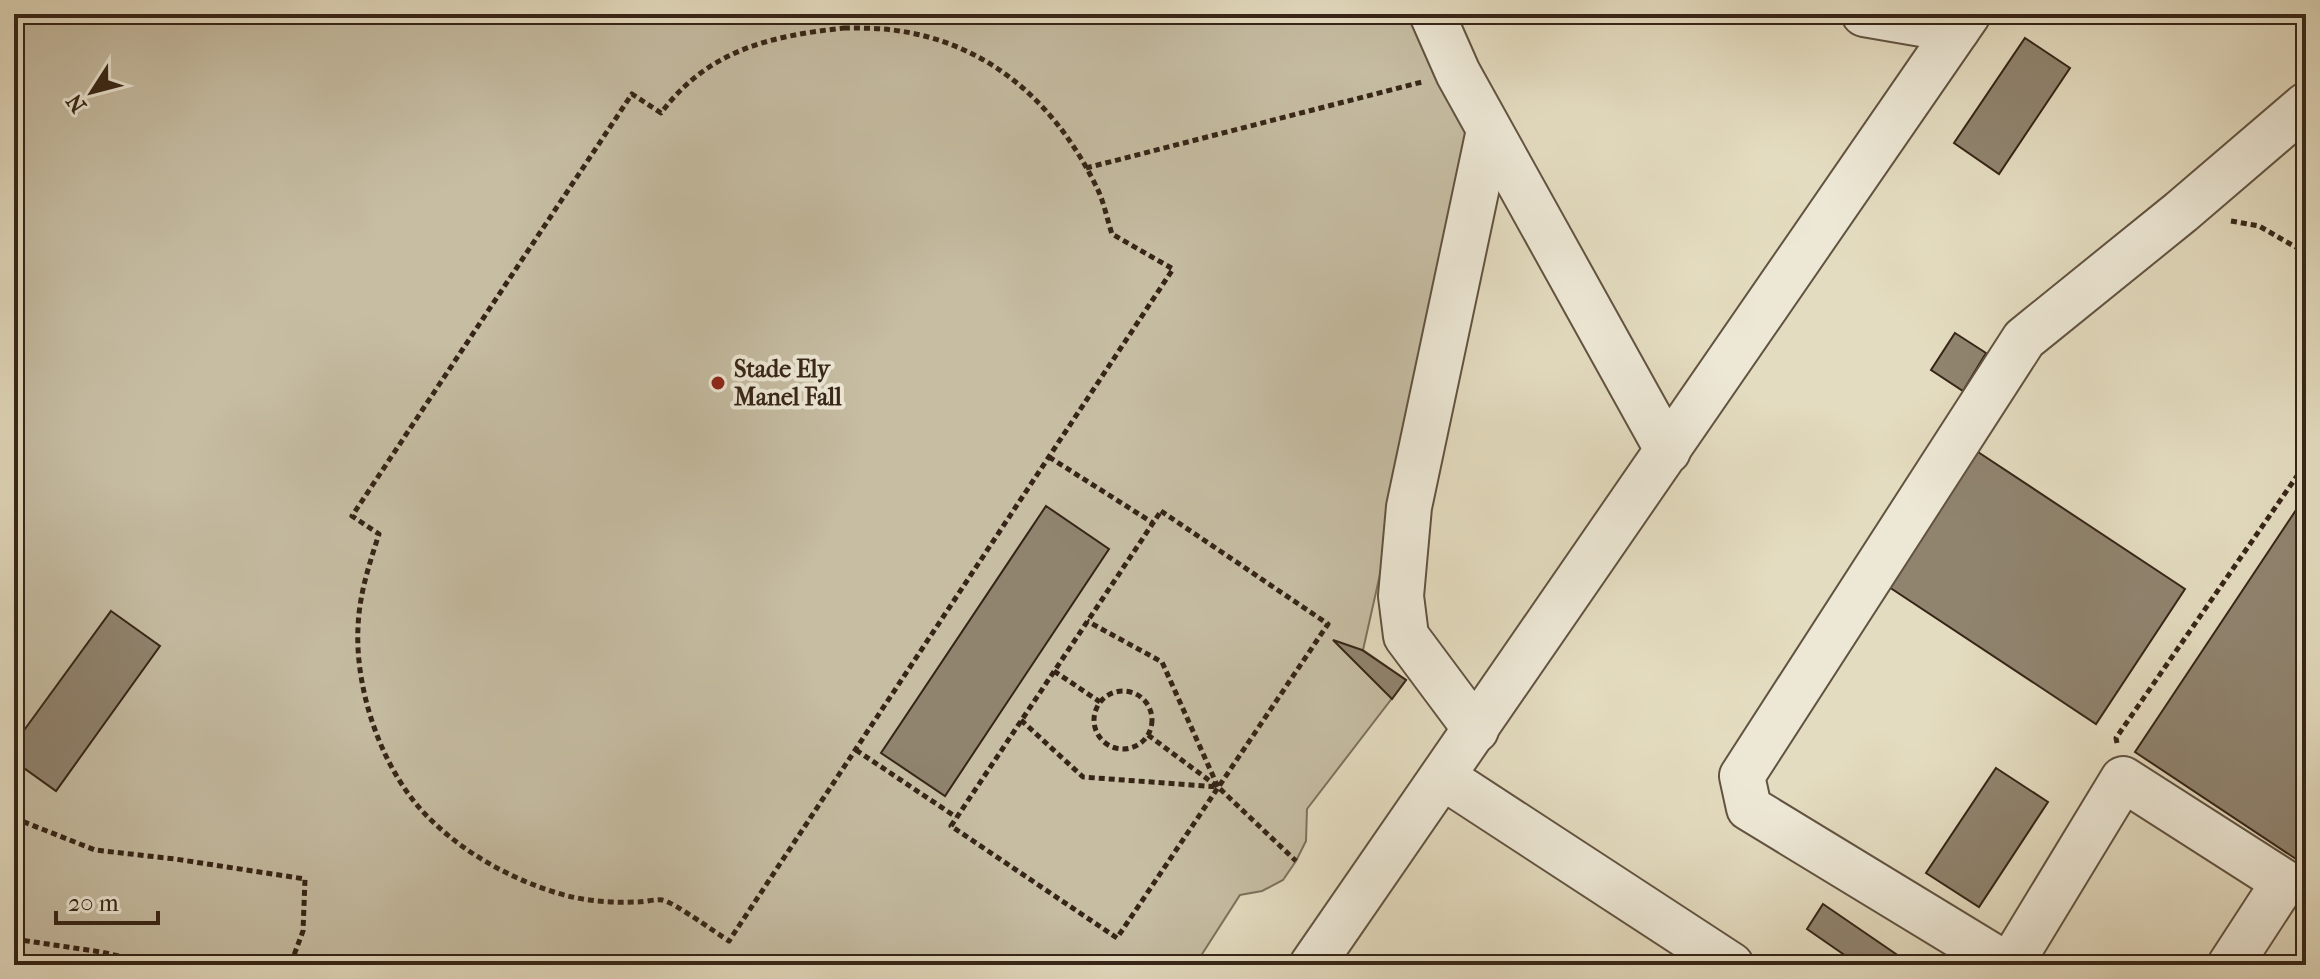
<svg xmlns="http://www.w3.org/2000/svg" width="2320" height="979" font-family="'IM FELL French Canon',serif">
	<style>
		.green { fill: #c6bda3; stroke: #7e715d; stroke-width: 2 }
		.building { fill: #90846f; stroke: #362517; stroke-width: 2 }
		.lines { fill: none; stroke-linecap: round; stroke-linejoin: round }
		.minor-casing { stroke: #625341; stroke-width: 48 }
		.path { stroke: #362517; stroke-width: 5; stroke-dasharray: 6 4; stroke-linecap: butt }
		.minor { stroke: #ede8d6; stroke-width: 44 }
		.poi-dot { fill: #8f2418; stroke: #ede8d6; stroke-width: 3 }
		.labels { text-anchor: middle; stroke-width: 8; stroke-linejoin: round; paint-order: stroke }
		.poi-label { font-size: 24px; font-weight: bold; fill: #362517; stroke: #ede8d6; text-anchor: start }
	</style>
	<rect width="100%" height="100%" fill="#e4dcc0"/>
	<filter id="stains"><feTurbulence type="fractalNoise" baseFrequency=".0025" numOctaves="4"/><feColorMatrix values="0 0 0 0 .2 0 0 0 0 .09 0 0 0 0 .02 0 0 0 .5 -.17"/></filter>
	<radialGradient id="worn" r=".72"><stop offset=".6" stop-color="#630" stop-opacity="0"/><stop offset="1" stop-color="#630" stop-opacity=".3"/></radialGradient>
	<path class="green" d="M14 14H1414L1476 147 1363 650 1406 680 1307 809 1306 841 1296 861 1283 880 1262 891 1240 895 1195 965H14Z"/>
	<g class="building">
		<path d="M2025 38 2070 68 1999 174 1954 143Z"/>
		<path d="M1955 333 1986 353 1963 391 1931 370Z"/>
		<path d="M1978 452 2185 589 2096 724 1889 587Z"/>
		<path d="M2306 495V858L2302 863 2135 752Z"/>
		<path d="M1046 506 1109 549 945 796 881 753Z"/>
		<path d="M111 611 160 646 56 791 14 761V744Z"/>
		<path d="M1333 640 1362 650 1406 680 1392 699Z"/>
		<path d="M1996 768 2048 802 1979 907 1926 873Z"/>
		<path d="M1823 904 1912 965H1859L1807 929Z"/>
	</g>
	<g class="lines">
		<defs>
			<g id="minor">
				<path d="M1432 14 1458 73 1668 451"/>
				<path d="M1864 14 1957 30"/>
				<path d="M1476 730 1406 636 1401 596 1409 507 1489 130"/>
				<path d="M1443 777 1731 965"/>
				<path d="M1312 965 1968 14"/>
				<path d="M2007 965 1749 808 1742 776 2024 339 2181 212 2306 105"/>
				<path d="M2010 965 2123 779 2284 882 2230 965"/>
			</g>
		</defs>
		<use href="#minor" class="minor-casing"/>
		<g class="path">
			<path d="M844 28C860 28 877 28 893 30 988 42 1056 103 1097 188 1104 202 1107 219 1112 234L1173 269 729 941C716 933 674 902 662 900 655 899 645 902 638 902 608 903 582 901 554 892 507 877 463 852 429 818 383 773 355 692 358 628 359 595 369 565 379 534L352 516 632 94 661 113C708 50 770 36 844 28Z"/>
			<path d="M1086 168 1422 82"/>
			<path d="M2231 221 2259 226 2306 253"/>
			<path d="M1049 457 1153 523"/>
			<path d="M1161 511 1328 624 1117 938 951 826Z"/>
			<path d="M1054 671 1100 702"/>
			<circle cx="1123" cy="720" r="29"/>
			<path d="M1021 720 1083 777 1218 787 1162 662 1087 621"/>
			<path d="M1148 735 1218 787 1296 861"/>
			<path d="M2117 743 2116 738 2306 463"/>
			<path d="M856 750 956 817"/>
			<path d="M14 786V790"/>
			<path d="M14 818 95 850 175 859 305 879 303 931 291 963 285 965"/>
			<path d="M14 939 101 952 158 965"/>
		</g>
		<use href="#minor" class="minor"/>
	</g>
	<circle class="poi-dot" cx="718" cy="383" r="8"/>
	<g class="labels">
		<g class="poi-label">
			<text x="734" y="377">Stade Ely<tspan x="734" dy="28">Manel Fall</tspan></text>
		</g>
	</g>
	<rect width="2320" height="979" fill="none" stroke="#e4dcc0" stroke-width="48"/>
	<rect x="16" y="16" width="2288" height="947" fill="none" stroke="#362517" stroke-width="4"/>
	<rect x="24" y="24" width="2272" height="931" fill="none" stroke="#362517" stroke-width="2"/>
	<g transform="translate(92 92) rotate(234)" stroke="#ede8d6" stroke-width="6" paint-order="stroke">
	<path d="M0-6L14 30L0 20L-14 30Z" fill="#362517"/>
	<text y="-12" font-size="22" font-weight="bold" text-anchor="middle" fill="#362517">N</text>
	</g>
	<path d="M56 911v12h102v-12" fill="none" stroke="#362517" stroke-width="4"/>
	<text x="68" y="911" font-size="24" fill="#362517" stroke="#ede8d6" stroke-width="6" paint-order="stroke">20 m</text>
	<rect width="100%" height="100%" filter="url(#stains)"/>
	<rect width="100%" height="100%" fill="url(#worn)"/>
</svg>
